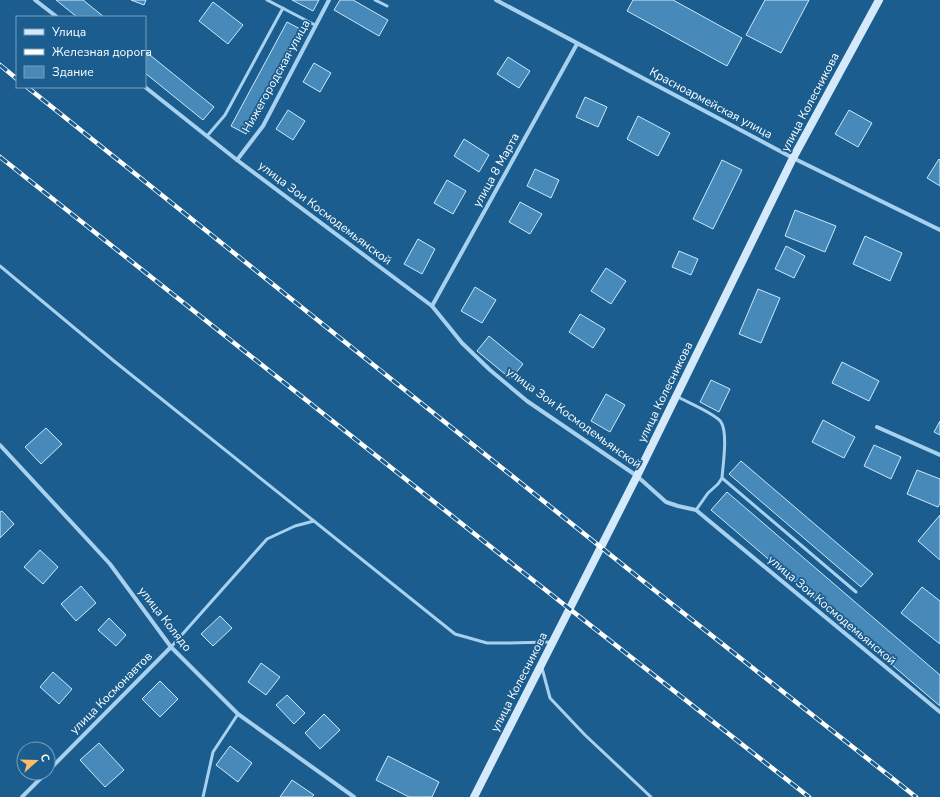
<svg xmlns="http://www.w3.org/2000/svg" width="940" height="797" font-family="'Nunito Sans',sans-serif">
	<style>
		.building { fill: #4789b8; stroke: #cde8fa }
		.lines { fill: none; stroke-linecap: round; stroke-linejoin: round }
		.lane { stroke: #a7d1ee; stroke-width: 3 }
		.street { stroke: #a7d1ee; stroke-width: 4 }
		.secondary { stroke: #d4eafa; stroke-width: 8 }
		.rail-casing { stroke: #fff; stroke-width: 4.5 }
		.rail { stroke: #1a5d8e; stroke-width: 3; stroke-dasharray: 9; stroke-linecap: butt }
		.labels { text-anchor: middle; stroke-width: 3.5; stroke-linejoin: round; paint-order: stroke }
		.street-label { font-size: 12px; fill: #fff; stroke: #1a5d8e }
	</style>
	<rect width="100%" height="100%" fill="#1a5d8e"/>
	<g class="building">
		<path d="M56 0H83L104 17H77Z"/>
		<path d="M131 0H146L144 5Z"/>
		<path d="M292 0H319L313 11Z"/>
		<path d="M340 0H353L388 20 379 36 334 10Z"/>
		<path d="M633 0H673L742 38 727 66 627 11Z"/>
		<path d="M765 0H809L781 53 746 35Z"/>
		<path d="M213 2 243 25 228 44 199 21Z"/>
		<path d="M287 22 302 30 246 134 231 126Z"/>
		<path d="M145 51 214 107 203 120 145 73Z"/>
		<path d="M508 57 530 71 519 88 497 74Z"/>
		<path d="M314 63 331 73 320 92 303 82Z"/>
		<path d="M585 97 607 107 598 127 576 117Z"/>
		<path d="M288 110 305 121 293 140 276 129Z"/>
		<path d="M849 110 872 123 858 147 835 134Z"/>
		<path d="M638 116 670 133 658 156 627 139Z"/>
		<path d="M464 139 489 155 479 172 454 156Z"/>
		<path d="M939 159 940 160V186L927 178Z"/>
		<path d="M722 160 742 170 713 229 693 219Z"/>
		<path d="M535 169 559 180 551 198 527 186Z"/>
		<path d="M447 180 466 191 453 214 434 203Z"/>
		<path d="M520 202 542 214 530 234 509 222Z"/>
		<path d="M795 210 836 226 825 252 785 236Z"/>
		<path d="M865 236 902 253 890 281 853 264Z"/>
		<path d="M418 239 435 249 422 274 404 264Z"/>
		<path d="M786 246 805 256 794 278 775 269Z"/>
		<path d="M679 251 698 259 691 275 672 267Z"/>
		<path d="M606 268 626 281 611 304 591 291Z"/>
		<path d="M475 287 496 300 482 323 461 311Z"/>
		<path d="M758 289 780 298 761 343 739 334Z"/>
		<path d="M580 314 605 329 593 348 569 332Z"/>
		<path d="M489 336 523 364 511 379 477 351Z"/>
		<path d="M842 362 879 381 869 401 832 383Z"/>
		<path d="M711 380 730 389 719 412 700 402Z"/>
		<path d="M606 394 625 405 610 432 591 421Z"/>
		<path d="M823 420 855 437 844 458 812 442Z"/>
		<path d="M940 421V435L934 432Z"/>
		<path d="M46 428 62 444 41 464 25 447Z"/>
		<path d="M874 445 901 457 891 479 864 466Z"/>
		<path d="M741 461 873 574 861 587 729 474Z"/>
		<path d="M917 470 940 479V503L938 507 907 494Z"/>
		<path d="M727 492 940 675V706L711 510Z"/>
		<path d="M2 511 14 524 0 538V512Z"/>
		<path d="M940 515V560L918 541Z"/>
		<path d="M40 550 58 567 43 584 24 567Z"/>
		<path d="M81 586 96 603 76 621 61 604Z"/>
		<path d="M922 587 940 601V644L901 613Z"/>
		<path d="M220 616 232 628 213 646 201 634Z"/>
		<path d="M109 618 126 635 116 646 98 630Z"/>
		<path d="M261 663 280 677 266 695 248 682Z"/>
		<path d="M53 672 72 689 59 704 40 687Z"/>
		<path d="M160 681 178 699 160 717 142 699Z"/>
		<path d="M287 695 305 713 294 724 276 705Z"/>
		<path d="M324 714 340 730 320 749 305 733Z"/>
		<path d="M99 743 124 770 105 787 80 760Z"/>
		<path d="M230 746 252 763 238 782 216 765Z"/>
		<path d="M388 756 439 782 432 797H409L376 780Z"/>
		<path d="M292 780 314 795 312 797H280Z"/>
	</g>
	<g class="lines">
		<g class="lane">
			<path d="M267 0 315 25"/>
			<path d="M375 0 387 6"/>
			<path d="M207 136 225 115 283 8"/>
			<path d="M0 266 114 361 455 634 487 643H509L551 642"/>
			<path d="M678 397C687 402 716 414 721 422 728 433 723 464 722 478"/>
			<path d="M696 510 708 493 718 484 722 478 856 592"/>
			<path d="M171 647 267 539 295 526 314 521"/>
			<path d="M542 668 550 698 585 735 651 797"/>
			<path d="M203 797 213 752 238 714"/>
		</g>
		<g class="street">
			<path d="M35 0 57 17"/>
			<path d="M496 0 793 158 940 230"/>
			<path d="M145 87 237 160 432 306 462 343 490 370 527 401 637 476 666 502 678 506 696 510 940 712"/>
			<path d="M237 160 263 126 329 0"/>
			<path d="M432 306 577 44"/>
			<path d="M877 427 940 455"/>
			<path d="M0 445 110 564 171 647 238 714 354 797"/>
			<path d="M48 771 171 647"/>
			<path d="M22 797 46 773"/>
		</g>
		<path class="secondary" d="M474 797 637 476 793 158 879 0"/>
		<defs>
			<g id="rail">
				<path d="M0 65 17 79"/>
				<path d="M27 87 653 589 916 797"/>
				<path d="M0 157 515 566 809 797"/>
			</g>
		</defs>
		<use href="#rail" class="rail-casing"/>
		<use href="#rail" class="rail"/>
	</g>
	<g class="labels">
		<g class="street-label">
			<text transform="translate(276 76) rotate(-61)" y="4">Нижегородская улица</text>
			<text transform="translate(810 102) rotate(-62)" y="4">улица Колесникова</text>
			<text transform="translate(711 103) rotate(28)" y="4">Красноармейская улица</text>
			<text transform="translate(496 170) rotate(-61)" y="4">улица 8 Марта</text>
			<text transform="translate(325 213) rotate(37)" y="4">улица Зои Космодемьянской</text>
			<text transform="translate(665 392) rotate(-64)" y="4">улица Колесникова</text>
			<text transform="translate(574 418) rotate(36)" y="4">улица Зои Космодемьянской</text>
			<text transform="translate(832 610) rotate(40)" y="4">улица Зои Космодемьянской</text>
			<text transform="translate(165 619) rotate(52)" y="4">улица Колядо</text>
			<text transform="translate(519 682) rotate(-63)" y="4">улица Колесникова</text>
			<text transform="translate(111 693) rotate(-45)" y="4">улица Космонавтов</text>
		</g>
	</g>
	<rect x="16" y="16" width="130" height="72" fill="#1a5d8e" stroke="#769ebb"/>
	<rect x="24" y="29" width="20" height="6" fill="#d4eafa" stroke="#769ebb"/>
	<text x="52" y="36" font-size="12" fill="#ffffff">Улица</text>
	<rect x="24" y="49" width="20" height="6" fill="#ffffff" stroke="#769ebb"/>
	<text x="52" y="56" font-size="12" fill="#ffffff">Железная дорога</text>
	<rect x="24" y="66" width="20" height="12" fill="#4789b8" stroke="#769ebb"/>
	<text x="52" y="76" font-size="12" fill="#ffffff">Здание</text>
	<g transform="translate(36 761) rotate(70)"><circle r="19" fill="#1a5d8e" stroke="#769ebb"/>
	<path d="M0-3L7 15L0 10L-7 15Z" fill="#ffbc64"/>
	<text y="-6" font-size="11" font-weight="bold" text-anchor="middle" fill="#ffffff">С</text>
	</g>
</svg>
